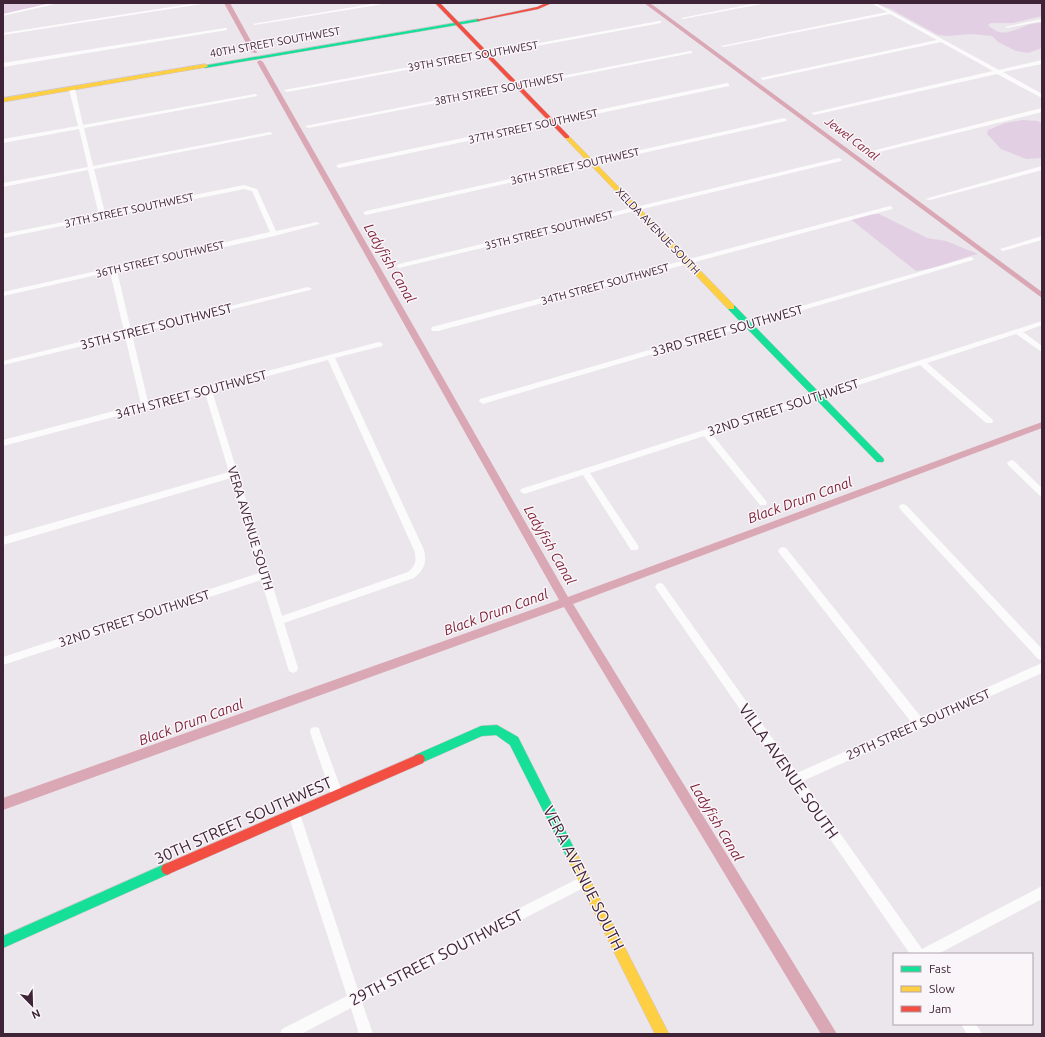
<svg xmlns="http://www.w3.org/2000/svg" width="1045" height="1037" font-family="Ubuntu,sans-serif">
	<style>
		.green { fill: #e2cfe4 }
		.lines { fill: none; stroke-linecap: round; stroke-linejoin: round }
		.canal { fill: #daa7b5; fill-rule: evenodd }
		.fast-casing { stroke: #cbc2c9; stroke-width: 1 }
		.slow-casing { stroke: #cbc2c9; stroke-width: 1 }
		.jam-casing { stroke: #cbc2c9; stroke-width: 1 }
		.street { fill: #fcfbfc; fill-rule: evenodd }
		.fast { fill: #16e098; fill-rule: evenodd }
		.slow { fill: #ffcf43; fill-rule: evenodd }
		.jam { fill: #f24e42; fill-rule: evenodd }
		.labels { text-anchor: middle; stroke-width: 3; stroke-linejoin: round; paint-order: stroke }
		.far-street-label { font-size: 11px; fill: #3f2336; stroke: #faf5f9 }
		.far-water-label { font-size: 12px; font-style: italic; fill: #7c1d33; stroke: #faf5f9 }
		.street-label { font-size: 13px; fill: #3f2336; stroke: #faf5f9 }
		.water-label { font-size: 14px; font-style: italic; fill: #7c1d33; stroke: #faf5f9 }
		.near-street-label { font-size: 16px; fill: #3f2336; stroke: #faf5f9 }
	</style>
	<rect width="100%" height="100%" fill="#ebe6eb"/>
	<g class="green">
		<path d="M3 3H56L3 16Z"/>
		<path d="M873 3H1042V16L1013 23H991L988 25C1008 44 1020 21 1042 23V48L1028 53 1016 51 998 42 992 36 971 34 947 36 938 35 891 9Z"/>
		<path d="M1023 120 1037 121 1042 123V158L1026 159 1001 149 987 134 988 130 1005 123Z"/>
		<path d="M879 214 927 238 946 241 978 254C956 259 940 268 916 271L849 218 859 215Z"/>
	</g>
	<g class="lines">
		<g class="canal">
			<path d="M224 3H230L257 52 256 53 251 52Z"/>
			<path d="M644 3H650L1042 292V298Z"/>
			<path d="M260 60 263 62 568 597 1042 422V428L573 604 837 1034H821L564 607 3 810V798L559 600 257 62Z"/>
		</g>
		<defs>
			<g id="fast">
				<path d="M478 19 480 21 205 68 202 66Z"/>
				<path d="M728 305H734L883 458 884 460 883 462H877L728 309Z"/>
				<path d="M497 725 518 737 576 852 578 856 576 860 572 862 568 860 510 745 496 735 482 736 419 764 415 763 413 759 415 755 481 726Z"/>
				<path d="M167 863 171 865 173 869 171 873 3 948V936Z"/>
			</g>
			<g id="slow">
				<path d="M205 64 208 66 207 67 3 102V98Z"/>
				<path d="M565 136H569L734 305V309H728L565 138Z"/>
				<path d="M572 850 576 852 669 1034H655L566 856 568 852Z"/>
			</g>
			<g id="jam">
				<path d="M435 3H440L569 136V138H565Z"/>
				<path d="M546 3H552L538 9 478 21 476 20 537 7Z"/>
				<path d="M419 754 423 755 425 759 423 763 171 873 167 875 163 873 161 869 163 865Z"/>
			</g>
		</defs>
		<use href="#fast" class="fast-casing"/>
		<use href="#slow" class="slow-casing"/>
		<use href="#jam" class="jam-casing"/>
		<g class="street">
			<path d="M51 3H59L3 16V14Z"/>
			<path d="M197 3H208L3 35V33Z"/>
			<path d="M378 3H389L255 25 253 24Z"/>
			<path d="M757 3H766L683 19 681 18Z"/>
			<path d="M871 3H876L999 70 1042 60V64L1003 72 1042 94V98L997 74 814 115 811 113 993 71 941 42 763 80 760 78 937 40 890 14 723 47 721 46 887 12Z"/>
			<path d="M1042 19V21L1007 28 1005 27Z"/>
			<path d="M659 21H661V23L287 92 284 90Z"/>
			<path d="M225 28H227V30L3 67V63Z"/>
			<path d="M690 51H692V53L308 128 305 126Z"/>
			<path d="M727 83 729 84V86L339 168 336 166 339 164Z"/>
			<path d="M72 87 75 89 83 125 255 94 258 96 84 128 93 166 270 132 273 134 94 169 105 213 244 185 257 189 276 231 317 222 320 224 274 236 117 271 131 330 308 287 312 289 310 290 132 334 148 402 379 342 383 344 382 346 335 358 424 550C427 562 424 570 414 578L284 623 298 668 297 671 293 673 289 671 288 668 261 580 3 665V657L259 573 231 478 3 545V537L229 472 205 393 3 446V440L141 404 125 336 3 365V361L124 331 110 272 3 296V292L270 232 252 191 244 189 3 238V234L99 215 88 170 3 187V183L88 167 79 129 3 143V139L78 126 69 89ZM328 360 414 550C417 560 416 566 408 572L282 616 212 391Z"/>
			<path d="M1042 108V112L867 155 864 153Z"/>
			<path d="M784 118 787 120 786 121 366 215 363 213 366 211Z"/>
			<path d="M839 158 842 160 841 161 399 268 396 266 399 264Z"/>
			<path d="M1042 166V170L930 200 925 199Z"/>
			<path d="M890 206 893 208 892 209 438 331H432L431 329 432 327Z"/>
			<path d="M1042 236V240L1003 251 1000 249Z"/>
			<path d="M971 257 974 259 973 260 486 403 483 404 479 401 480 399Z"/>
			<path d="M1042 321V325L1023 332 1042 346V352L1016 334 927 363 992 419 993 421 992 423H986L920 365 711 433 766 501 767 503 766 505H760L704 436 590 473 637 544 639 547 637 550H631L583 475 524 494 520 491 521 489Z"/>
			<path d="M1011 460 1014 461 1042 488V496L1039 495 1008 465 1007 463Z"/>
			<path d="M903 504 906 505 1042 649V660L1038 659 900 509 899 507 900 505Z"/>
			<path d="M783 547 786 548 921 717 1042 663V673L803 781 922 949 1042 886V899L938 954H910L655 587 657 584 660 583 663 584 797 773 911 722 780 554 778 551 780 548Z"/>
			<path d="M315 727 319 728 320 732 343 794 341 798 337 800 333 798 331 794 310 732 311 728Z"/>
			<path d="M294 808 298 810 300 814 358 990 581 877 585 875 589 877 591 881 589 885 362 1002 373 1034H359L351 1008 301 1034H280L282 1029 347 996 288 814 290 810Z"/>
			<path d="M961 1024H976L982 1034H967Z"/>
		</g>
		<use href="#fast" class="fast"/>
		<use href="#slow" class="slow"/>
		<use href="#jam" class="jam"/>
	</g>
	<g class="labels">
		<g class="far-street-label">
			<text transform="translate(275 42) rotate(-10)" y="4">40TH STREET SOUTHWEST</text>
			<text transform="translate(473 56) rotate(-10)" y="4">39TH STREET SOUTHWEST</text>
			<text transform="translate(499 89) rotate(-11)" y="4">38TH STREET SOUTHWEST</text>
			<text transform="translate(533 126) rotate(-12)" y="4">37TH STREET SOUTHWEST</text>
			<text transform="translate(575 166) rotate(-13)" y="4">36TH STREET SOUTHWEST</text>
			<text transform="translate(129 210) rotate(-12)" y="4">37TH STREET SOUTHWEST</text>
			<text transform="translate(549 230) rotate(-14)" y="4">35TH STREET SOUTHWEST</text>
			<text transform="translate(658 231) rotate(46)" y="4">XELDA AVENUE SOUTH</text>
			<text transform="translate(160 259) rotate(-13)" y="4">36TH STREET SOUTHWEST</text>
			<text transform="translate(605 284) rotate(-15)" y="4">34TH STREET SOUTHWEST</text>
		</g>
		<g class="far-water-label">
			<text transform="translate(852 139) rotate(37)" y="4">Jewel Canal</text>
		</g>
		<g class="street-label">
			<text transform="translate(156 326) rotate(-14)" y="5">35TH STREET SOUTHWEST</text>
			<text transform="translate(727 330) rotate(-16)" y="5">33RD STREET SOUTHWEST</text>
			<text transform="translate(191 394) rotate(-15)" y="5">34TH STREET SOUTHWEST</text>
			<text transform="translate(783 407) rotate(-18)" y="5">32ND STREET SOUTHWEST</text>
			<text transform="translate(251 528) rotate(73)" y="5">VERA AVENUE SOUTH</text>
			<text transform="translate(134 618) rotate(-18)" y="5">32ND STREET SOUTHWEST</text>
			<text transform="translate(918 724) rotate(-24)" y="5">29TH STREET SOUTHWEST</text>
		</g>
		<g class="water-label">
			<text transform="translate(390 263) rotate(60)" y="5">Ladyfish Canal</text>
			<text transform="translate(800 500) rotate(-20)" y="5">Black Drum Canal</text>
			<text transform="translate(550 545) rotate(60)" y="5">Ladyfish Canal</text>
			<text transform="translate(496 612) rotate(-20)" y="5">Black Drum Canal</text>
			<text transform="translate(191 722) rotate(-20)" y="5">Black Drum Canal</text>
			<text transform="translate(717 822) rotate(59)" y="5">Ladyfish Canal</text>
		</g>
		<g class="near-street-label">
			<text transform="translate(789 771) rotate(55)" y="6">VILLA AVENUE SOUTH</text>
			<text transform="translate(243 820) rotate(-24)" y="6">30TH STREET SOUTHWEST</text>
			<text transform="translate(584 878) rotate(63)" y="6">VERA AVENUE SOUTH</text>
			<text transform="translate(436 957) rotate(-27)" y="6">29TH STREET SOUTHWEST</text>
		</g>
	</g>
	<rect width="1045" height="1037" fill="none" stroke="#3f2336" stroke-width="8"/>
	<rect x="893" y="953" width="140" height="72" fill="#faf5f9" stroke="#afa1ab"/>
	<rect x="901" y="966" width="20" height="6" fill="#16e098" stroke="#afa1ab"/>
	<text x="929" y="973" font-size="12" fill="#3f2336">Fast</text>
	<rect x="901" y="986" width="20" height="6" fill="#ffcf43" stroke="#afa1ab"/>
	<text x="929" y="993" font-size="12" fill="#3f2336">Slow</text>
	<rect x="901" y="1006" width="20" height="6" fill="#f24e42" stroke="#afa1ab"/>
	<text x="929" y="1013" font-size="12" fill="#3f2336">Jam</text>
	<g transform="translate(32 1005) rotate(157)" stroke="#faf5f9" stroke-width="3" paint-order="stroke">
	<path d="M0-3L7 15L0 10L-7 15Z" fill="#3f2336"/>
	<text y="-6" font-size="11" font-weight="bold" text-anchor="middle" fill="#3f2336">N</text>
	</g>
</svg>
